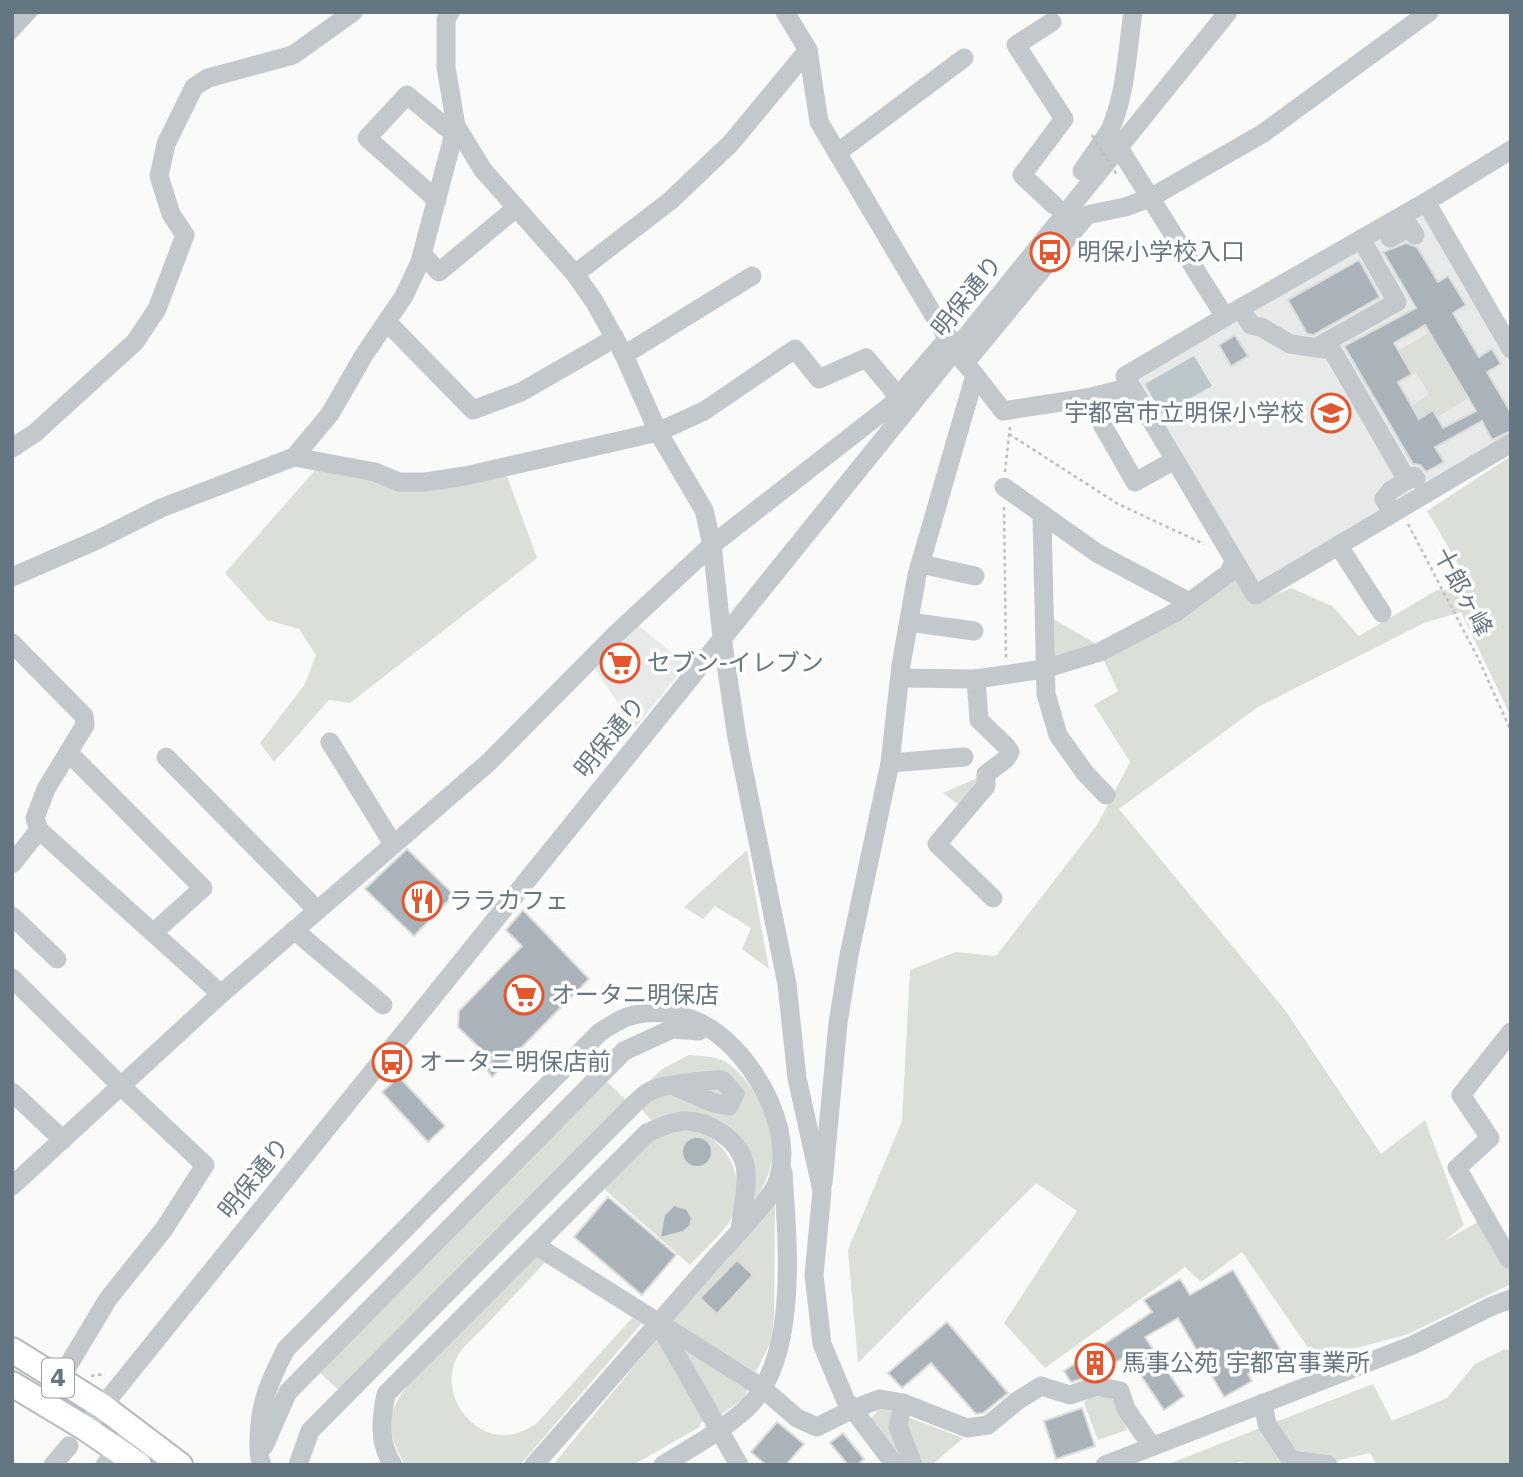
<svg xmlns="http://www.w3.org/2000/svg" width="1523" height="1477" font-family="'DejaVu Sans','Noto Sans JP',sans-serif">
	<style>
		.built { fill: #e8e9e9 }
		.green { fill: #dadfd7 }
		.water { fill: #bbc7cb }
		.building { fill: #aab3b9; stroke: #dcdcda; stroke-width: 2; fill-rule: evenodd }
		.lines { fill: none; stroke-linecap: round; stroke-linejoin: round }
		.major-casing { stroke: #b5babe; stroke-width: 28 }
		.path { stroke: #bbbfc2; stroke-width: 2.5; stroke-dasharray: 3.5 3.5; stroke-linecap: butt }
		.minor { stroke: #c3c8cc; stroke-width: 19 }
		.major { stroke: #fff; stroke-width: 24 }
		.path-bridge { stroke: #bbbfc2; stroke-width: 2.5; stroke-dasharray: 3.5 3.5; stroke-linecap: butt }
		.labels { text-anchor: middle; stroke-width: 7; stroke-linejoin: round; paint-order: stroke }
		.shield { fill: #fff; stroke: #939fa8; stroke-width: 2 }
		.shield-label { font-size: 23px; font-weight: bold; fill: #657683 }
		.poi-label { font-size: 24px; fill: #657683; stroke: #fff; text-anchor: start }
		.street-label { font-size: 24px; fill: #657683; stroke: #fff }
	</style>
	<rect width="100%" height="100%" fill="#fafaf8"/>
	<g class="built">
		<path d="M1418 212 1427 215 1511 360V442L1264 585 1252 582 1136 376Z"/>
		<path d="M636 623 686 665 635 728 593 666Z"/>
	</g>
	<g class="green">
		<path d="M1430 332 1469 398 1437 417 1433 410 1419 419 1412 406 1429 394 1416 372 1412 374 1398 351Z"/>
		<path d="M1511 456V717L1461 612 1424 623 1258 707 1119 809 1285 1010 1381 1154 1425 1120 1464 1225 1446 1240 1485 1218 1511 1263V1284L1408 1334 1316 1359 1242 1252 1201 1282 1185 1267 1045 1368 1004 1323 1077 1211 1036 1183 858 1363 848 1250 902 1121 910 970 956 952 996 956 1097 825 1130 762 1094 705 1118 691 1100 652 1229 573 1254 604 1291 588 1332 606 1359 636 1437 590 1473 589 1427 511Z"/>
		<path d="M316 469 477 481 507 476 537 558 350 703 329 700 274 762 260 743 305 684 316 655 299 629 267 620 225 573Z"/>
		<path d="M1050 617 1100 646 1059 661 1051 655Z"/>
		<path d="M986 774 966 810 943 793Z"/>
		<path d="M747 850 769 969 742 949 751 928 715 906 703 919 684 907Z"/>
		<path d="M689 1055C699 1056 713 1056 722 1060 752 1076 776 1124 772 1159 769 1179 758 1196 748 1213L730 1132 653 1122 631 1098 662 1069Z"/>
		<path d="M604 1079 627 1101 344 1395 320 1373Z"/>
		<path d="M684 1128C725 1133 748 1176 733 1215 729 1227 700 1254 690 1265L603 1188 648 1138Z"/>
		<path d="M775 1199 774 1319 771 1341 756 1372 670 1321Z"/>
		<path d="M536 1253 547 1260C526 1283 505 1305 484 1327 476 1336 464 1345 458 1355 443 1382 456 1415 481 1429 501 1440 519 1435 536 1424L632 1318 642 1323 520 1465H405C383 1426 387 1411 414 1377Z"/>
		<path d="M659 1336 704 1419 698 1428 633 1465H553Z"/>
		<path d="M673 1337 749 1388 743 1399 719 1416Z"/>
		<path d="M1505 1349 1511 1351V1465H1377L1370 1453 1317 1465H1260L1240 1462 1232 1465H1166L1373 1384 1392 1421 1447 1398 1475 1364Z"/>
		<path d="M1093 1394C1120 1396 1119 1407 1127 1430L1098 1440 1084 1403Z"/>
		<path d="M881 1407 963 1438 932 1465H903L869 1421Z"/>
	</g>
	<g class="water">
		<path d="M12 12H40L12 42Z"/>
		<path d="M1194 356 1212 386 1162 414 1145 384Z"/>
	</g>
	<g class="building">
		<path d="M1406 243 1417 247 1438 282 1448 276 1466 305 1453 313 1479 357 1492 349 1501 364 1487 372 1511 413V431L1492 440 1482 421 1435 447 1444 462 1426 472 1420 465 1413 464 1344 346 1416 308 1383 252ZM1425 325 1476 411 1443 428 1433 410 1419 419 1398 382 1412 374 1394 343Z"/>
		<path d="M1359 260 1380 297 1313 335 1307 334 1288 300Z"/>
		<path d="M1235 335 1248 356 1231 366 1219 345Z"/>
		<path d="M623 644 641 658 620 684 600 668Z"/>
		<path d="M407 849 454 895 414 936 365 889Z"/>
		<path d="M523 910 589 979 492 1077 486 1068 492 1060 458 1027 459 1011 522 946 506 930Z"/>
		<path d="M399 1077 445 1126 428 1142 382 1092Z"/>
		<circle cx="697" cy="1152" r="15"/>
		<path d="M608 1197 676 1255 642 1295 574 1237Z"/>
		<path d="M674 1205 687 1209 692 1218 690 1226 683 1232 660 1238 664 1215Z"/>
		<path d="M737 1260 753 1275 717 1314 700 1298Z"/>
		<path d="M1233 1270 1283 1354 1248 1374 1252 1381 1224 1397 1178 1318 1145 1337 1184 1396 1164 1410 1127 1355 1099 1374 1071 1382 1064 1371 1152 1312 1144 1300 1180 1279 1190 1295Z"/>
		<path d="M947 1322 1008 1393 983 1413 976 1414 931 1363 902 1388 888 1373Z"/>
		<path d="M1082 1408 1095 1446 1056 1459 1044 1421Z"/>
		<path d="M777 1422 804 1444 786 1465H766L751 1452Z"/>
		<path d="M843 1433 864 1459 857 1465H848L830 1443Z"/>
	</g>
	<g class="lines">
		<defs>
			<g id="major">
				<path d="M12 1350 102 1406 180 1465"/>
				<path d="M12 1384 85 1428 139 1465"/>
			</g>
		</defs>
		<use href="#major" class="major-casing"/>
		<g class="path">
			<path d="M1009 434 1118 504 1204 544"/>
			<path d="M1005 472 1010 427"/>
			<path d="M1004 507 1006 658"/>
			<path d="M1408 524 1479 660 1511 731"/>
			<path d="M91 1376 105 1374"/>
		</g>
		<g class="minor">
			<path d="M450 12 446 20V67L456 126 483 170 575 274 594 301 624 355 658 432 704 510 712 545 722 637 737 738 787 984 797 1078 822 1191 814 1275 822 1344 845 1399 895 1465"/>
			<path d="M785 12 808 50 819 122 940 326 955 351 975 375 917 575 901 665 890 763 849 955 838 1023 823 1183"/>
			<path d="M1133 12C1127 52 1126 96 1109 132L1225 317 1426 202 1511 150"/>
			<path d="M1052 22 1016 45 1064 119 1022 175 1054 205"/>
			<path d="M837 153 964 58"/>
			<path d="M1082 171 1109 132"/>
			<path d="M437 200 367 138 407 95 454 134"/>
			<path d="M1426 202 1511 349"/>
			<path d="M1390 238 1410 227 1415 235"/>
			<path d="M422 254 439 272 516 208"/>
			<path d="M575 274 670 201 731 143 808 50"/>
			<path d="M1240 308 1251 325 1261 327 1290 344 1332 350 1407 480"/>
			<path d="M1225 317 1125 376 1255 595 1511 443"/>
			<path d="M387 322 473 410 521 392 615 338"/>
			<path d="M1317 347 1397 302 1361 239"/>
			<path d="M624 355 752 276"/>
			<path d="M965 363 1087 215 1125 207 1150 198 1262 134 1429 12"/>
			<path d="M975 375 1003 411 1087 398 1131 387"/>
			<path d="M1087 398 1135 482 1175 460"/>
			<path d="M12 448 35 433 135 342 157 309 185 235 171 214 159 176 166 144 194 87 208 78 293 55 353 12"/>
			<path d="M294 457 375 472 399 482H425L465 476 658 432 704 411 795 349 819 379 866 358 899 397"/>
			<path d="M1004 487 1097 553 1189 602"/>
			<path d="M1392 513 1384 499 1391 490 1414 476 1416 479"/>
			<path d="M1042 515 1046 694 1058 735 1085 773 1106 795"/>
			<path d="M1338 545 1382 613"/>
			<path d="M921 564 975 576"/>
			<path d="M12 577 97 540 161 508 294 457 330 414 364 355 404 296 420 262 456 126"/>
			<path d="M909 622 974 631"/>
			<path d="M12 643 84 716 85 725 46 789 35 818 39 830 12 864"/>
			<path d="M900 678 976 679 979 720 1006 746 1010 752 1006 759 986 774V786L937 844 993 898"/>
			<path d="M976 679 1044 669 1100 652 1176 612 1229 573 1234 561"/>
			<path d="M330 742 393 844"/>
			<path d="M68 752 203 888 153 933"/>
			<path d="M166 757 317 910"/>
			<path d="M890 763 964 757"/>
			<path d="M39 830 221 994"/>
			<path d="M12 916 57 959"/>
			<path d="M294 930 383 1005"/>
			<path d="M12 978 121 1086 205 1165 164 1229 108 1299 60 1379"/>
			<path d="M12 1092 63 1140"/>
			<path d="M12 1186 221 994 489 762 617 633 712 545 890 406 949 337"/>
			<path d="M535 1245 761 1387 797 1418 817 1427 853 1409 880 1399 903 1403 967 1428 988 1425 1017 1401 1041 1386 1070 1395 1097 1386 1120 1391 1126 1409 1151 1445"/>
			<path d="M1509 1259 1457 1168 1490 1138 1461 1095 1511 1032"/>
			<path d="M660 1326 739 1465"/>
			<path d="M903 1403 898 1426 913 1465"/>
			<path d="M1263 1403 1267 1424 1291 1460 1328 1465"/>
			<path d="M85 1428 1228 12"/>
			<path d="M264 1446 288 1392 624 1051 672 1029 699 1031"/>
			<path d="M53 1465 69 1446"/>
			<path d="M105 1465 134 1429"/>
			<path d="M262 1465C258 1456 259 1447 259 1438 260 1402 270 1380 286 1349L600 1032C609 1027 618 1020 627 1017 657 1007 694 1015 718 1034 758 1065 795 1132 777 1183 771 1199 730 1242 716 1257 656 1326 595 1396 534 1465"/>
			<path d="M298 1465 310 1431 633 1105C638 1101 644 1094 650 1091 664 1084 707 1080 722 1080L735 1094 729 1106C709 1104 693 1093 674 1086"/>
			<path d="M393 1465C378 1443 381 1418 386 1394L647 1133C658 1128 670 1122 683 1121 708 1120 739 1139 745 1165 749 1181 742 1214 740 1230"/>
			<path d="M663 1465C692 1447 722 1431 747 1408 800 1358 787 1238 783 1172"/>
			<path d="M1105 1465 1413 1345 1492 1306 1511 1299"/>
		</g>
		<use href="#major" class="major"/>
		<path class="path-bridge" d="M1092 135 1117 175"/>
	</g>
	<defs>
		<symbol id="bus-ring" viewBox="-11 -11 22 22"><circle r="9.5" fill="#fff" stroke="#e4572e" stroke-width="1.5"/><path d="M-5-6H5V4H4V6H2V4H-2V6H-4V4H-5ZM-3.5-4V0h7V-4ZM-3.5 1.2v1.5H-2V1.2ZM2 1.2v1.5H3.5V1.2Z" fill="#e4572e"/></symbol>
		<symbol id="school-ring" viewBox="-11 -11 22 22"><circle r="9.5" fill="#fff" stroke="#e4572e" stroke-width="1.5"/><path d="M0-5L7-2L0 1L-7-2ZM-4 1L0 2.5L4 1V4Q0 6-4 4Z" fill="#e4572e"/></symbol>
		<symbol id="supermarket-ring" viewBox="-11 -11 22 22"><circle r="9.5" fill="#fff" stroke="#e4572e" stroke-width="1.5"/><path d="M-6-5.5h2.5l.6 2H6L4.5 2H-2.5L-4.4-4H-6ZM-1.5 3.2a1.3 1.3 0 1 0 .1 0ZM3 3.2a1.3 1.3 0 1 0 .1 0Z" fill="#e4572e"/></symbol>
		<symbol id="restaurant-ring" viewBox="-11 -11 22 22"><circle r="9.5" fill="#fff" stroke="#e4572e" stroke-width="1.5"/><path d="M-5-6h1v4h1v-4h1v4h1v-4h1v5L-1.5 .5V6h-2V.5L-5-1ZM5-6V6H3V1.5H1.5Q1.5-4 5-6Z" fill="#e4572e"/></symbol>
		<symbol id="building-ring" viewBox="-11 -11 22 22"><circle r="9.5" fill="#fff" stroke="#e4572e" stroke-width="1.5"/><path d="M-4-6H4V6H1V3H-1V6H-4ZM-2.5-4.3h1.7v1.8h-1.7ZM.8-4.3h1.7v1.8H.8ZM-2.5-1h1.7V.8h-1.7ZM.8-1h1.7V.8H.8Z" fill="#e4572e"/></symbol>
	</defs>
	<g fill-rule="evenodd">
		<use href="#bus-ring" x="1028" y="230" width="44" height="44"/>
		<use href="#school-ring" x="1309" y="391" width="44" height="44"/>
		<use href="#supermarket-ring" x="598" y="641" width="44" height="44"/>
		<use href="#restaurant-ring" x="400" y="879" width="44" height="44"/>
		<use href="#supermarket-ring" x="502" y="973" width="44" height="44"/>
		<use href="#bus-ring" x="370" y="1040" width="44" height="44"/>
		<use href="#building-ring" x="1073" y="1341" width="44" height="44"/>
	</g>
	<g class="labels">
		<rect class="shield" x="42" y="1358.5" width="32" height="39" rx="5"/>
		<g class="shield-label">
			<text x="58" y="1386">4</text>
		</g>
		<g class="poi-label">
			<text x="1077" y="260">明保小学校入口</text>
			<text x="1304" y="421" text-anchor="end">宇都宮市立明保小学校</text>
			<text x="647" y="671">セブン-イレブン</text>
			<text x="449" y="909">ララカフェ</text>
			<text x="551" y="1003">オータニ明保店</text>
			<text x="419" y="1070">オータニ明保店前</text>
			<text x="1122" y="1371">馬事公苑 宇都宮事業所</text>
		</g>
		<g class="street-label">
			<text transform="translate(967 296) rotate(-51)" y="8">明保通り</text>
			<text transform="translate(1463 592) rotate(62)" y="8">十郎ヶ峰</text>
			<text transform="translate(610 737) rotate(-51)" y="8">明保通り</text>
			<text transform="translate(254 1178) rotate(-51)" y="8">明保通り</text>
		</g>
	</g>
	<rect width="1523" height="1477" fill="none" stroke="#657683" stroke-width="28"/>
</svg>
